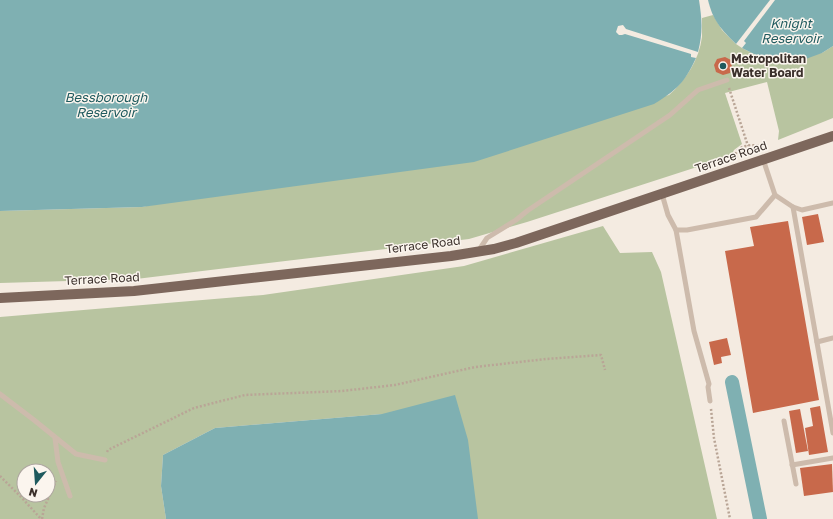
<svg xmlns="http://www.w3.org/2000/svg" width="833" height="519" font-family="'Golos Text',sans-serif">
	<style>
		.green { fill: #b8c4a0; fill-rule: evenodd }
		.water { fill: #7fb0b2 }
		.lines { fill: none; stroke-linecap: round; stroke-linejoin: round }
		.canal { stroke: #7fb0b2; stroke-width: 14 }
		.building { fill: #c8694b }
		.path { stroke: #b9a596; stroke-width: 2.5; stroke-dasharray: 2 2; stroke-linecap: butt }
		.lane { stroke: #cdbbac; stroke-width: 5 }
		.primary { stroke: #7d675c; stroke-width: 10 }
		.poi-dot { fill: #1f5a5e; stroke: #fbf5ee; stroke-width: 1.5 }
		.labels { text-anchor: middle; stroke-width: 3; stroke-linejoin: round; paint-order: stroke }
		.poi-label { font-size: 12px; font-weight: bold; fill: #3b302b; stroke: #fbf5ee; text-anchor: start }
		.street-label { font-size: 12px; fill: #3b302b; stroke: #fbf5ee }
		.water-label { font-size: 13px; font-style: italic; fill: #1f5a5e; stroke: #fbf5ee }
	</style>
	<rect width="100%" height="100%" fill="#f4ebe1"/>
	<g class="green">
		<path d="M713 15 722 30 736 44 742 48 760 57 822 53 833 46V118L778 140 779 131 767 82 725 93 742 144 734 150 731 156 527 222 469 239 136 279 0 283V211L142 207 669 95C686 80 699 60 702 37 702 30 702 24 702 18Z"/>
		<path d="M603 226 620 253 652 252 661 272 717 519H417L382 414 215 428 163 455 161 486 166 519H0V317L263 295 464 266ZM24 471H48V495H24Z"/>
	</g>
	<g class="water">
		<path d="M0 0H699C702 19 703 33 698 52L626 29 623 25 618 26 616 32 619 35H622L625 34 691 54V57L696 58C685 82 677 90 654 104L474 162 142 207 0 211Z"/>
		<path d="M708 0H770L736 44C721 29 713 21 708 0Z"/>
		<path d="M775 0H833V46L822 53 803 60 780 61 760 57 742 48 746 43 744 41Z"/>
		<path d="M455 395 468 440 478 519H166L161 486 163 455 215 428 382 414Z"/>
	</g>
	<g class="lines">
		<path class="canal" d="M732 382 760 519"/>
	</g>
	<g class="building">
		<path d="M725 57 731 60 732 68 730 73 723 75 716 72 714 65 717 59Z"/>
		<path d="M818 214 824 242 807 245 802 217Z"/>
		<path d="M788 221 819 400 753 413 725 251 754 246 750 227Z"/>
		<path d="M727 338 731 355 721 357 722 363 714 365 709 342Z"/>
		<path d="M820 406 828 452 809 455 805 428 813 426 810 408Z"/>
		<path d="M800 409 808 451 796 453 789 411Z"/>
		<path d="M832 464 833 492 804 496 800 468Z"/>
	</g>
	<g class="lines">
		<g class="path">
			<path d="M729 88 748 146"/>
			<path d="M736 158C736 155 735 154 737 151 742 145 757 143 763 148"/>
			<path d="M711 409 714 438 730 519"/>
			<path d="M107 452 108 450 194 408 245 395 342 391 395 385 475 367 546 359 601 355 605 370"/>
			<path d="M0 476 23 499 41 519"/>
			<path d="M42 519 44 508 56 481"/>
		</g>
		<g class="lane">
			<path d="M662 194 668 215 676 230H687L756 217 775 195 763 159"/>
			<path d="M775 195 793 207 802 210 833 203"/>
			<path d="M793 207 833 433"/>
			<path d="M676 230 694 331 709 384 708 387 710 401"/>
			<path d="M479 250 487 238 516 220 527 211 670 115 698 90 727 80"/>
			<path d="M817 342 833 338"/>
			<path d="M0 394 34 420 76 454 105 460"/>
			<path d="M784 421 796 484"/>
			<path d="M55 438 58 462 70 496"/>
			<path d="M792 465 833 458"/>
		</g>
		<path class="primary" d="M0 298 134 291 451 256 494 249 516 243 833 136"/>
	</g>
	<circle class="poi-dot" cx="723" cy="66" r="4"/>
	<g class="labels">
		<g class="poi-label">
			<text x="731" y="63">Metropolitan<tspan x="731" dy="14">Water Board</tspan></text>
		</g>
		<g class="street-label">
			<text transform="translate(731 157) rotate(-19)" y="4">Terrace Road</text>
			<text transform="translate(423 245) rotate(-7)" y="4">Terrace Road</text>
			<text transform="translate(102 279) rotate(-3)" y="4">Terrace Road</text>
		</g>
		<g class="water-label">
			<text x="791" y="28">Knight<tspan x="791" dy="15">Reservoir</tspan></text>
			<text x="106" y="102">Bessborough<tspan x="106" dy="15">Reservoir</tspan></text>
		</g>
	</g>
	<g transform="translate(36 483) rotate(197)"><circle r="19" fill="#fbf5ee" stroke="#aea6a0"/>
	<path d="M0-3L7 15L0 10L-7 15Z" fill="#1f5a5e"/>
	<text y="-6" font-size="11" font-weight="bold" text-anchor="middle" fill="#3b302b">N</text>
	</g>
</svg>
